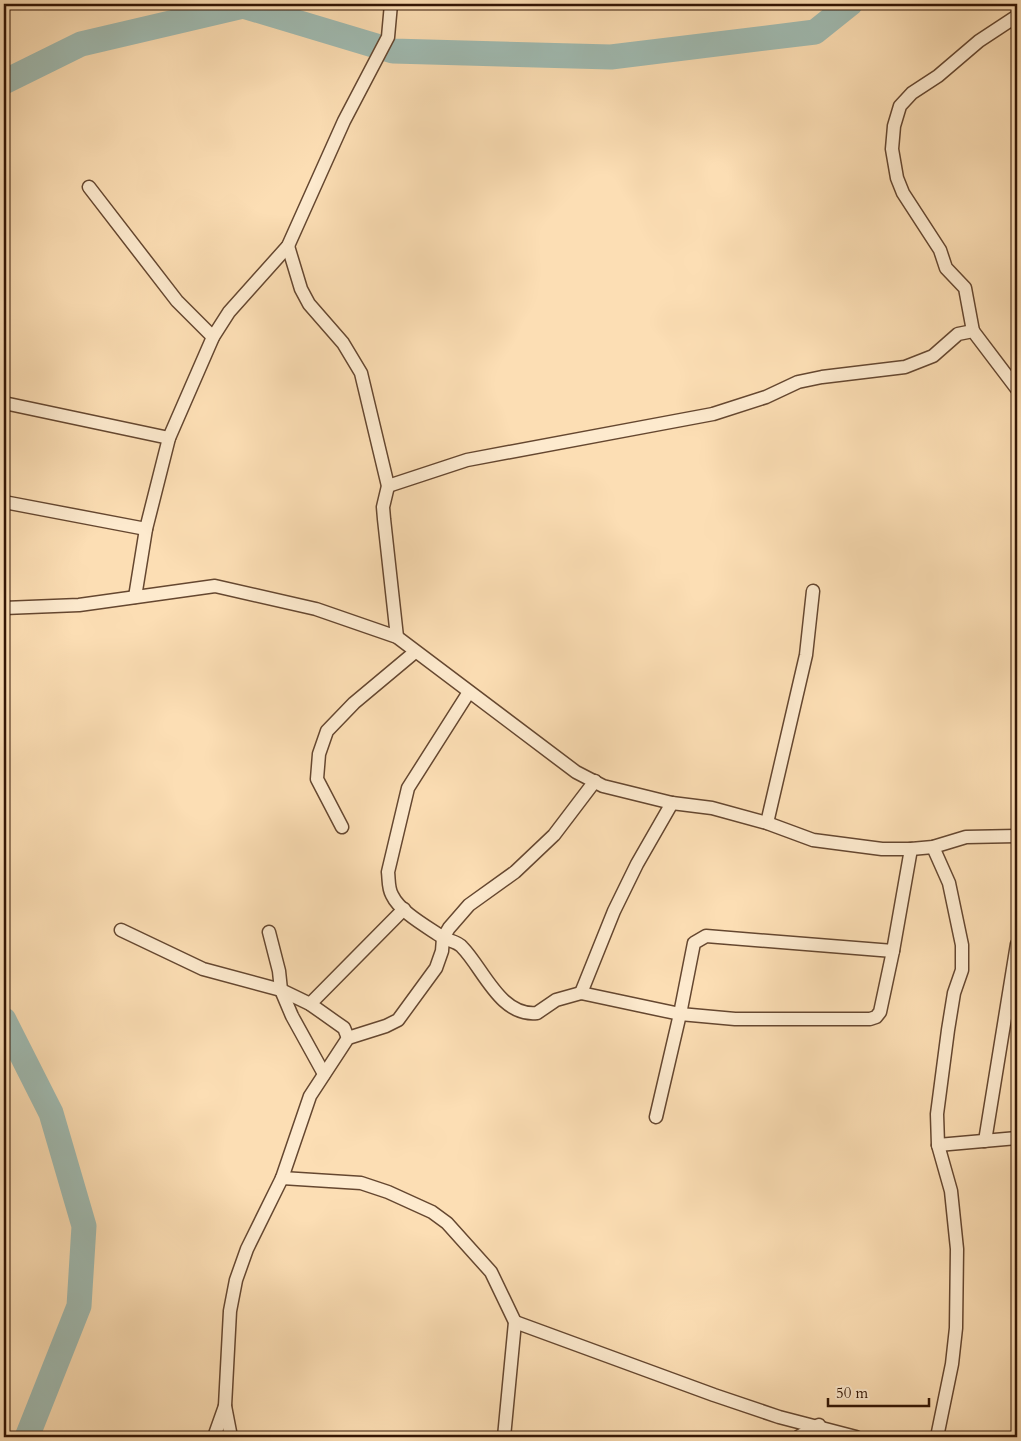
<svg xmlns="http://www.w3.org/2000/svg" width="1021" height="1441" font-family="Cardo,serif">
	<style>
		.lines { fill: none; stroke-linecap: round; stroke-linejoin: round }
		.river { stroke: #a0bbb2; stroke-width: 25 }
		.street-casing { stroke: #654730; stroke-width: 15 }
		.street { stroke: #fdeace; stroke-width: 12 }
	</style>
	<rect width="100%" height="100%" fill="#fcdeb4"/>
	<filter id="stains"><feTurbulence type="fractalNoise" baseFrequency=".004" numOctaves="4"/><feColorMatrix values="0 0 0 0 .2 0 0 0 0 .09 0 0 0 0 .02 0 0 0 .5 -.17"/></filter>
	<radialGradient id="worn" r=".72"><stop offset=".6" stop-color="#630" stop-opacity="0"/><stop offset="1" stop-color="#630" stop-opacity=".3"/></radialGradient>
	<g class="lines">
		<g class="river">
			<path d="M4 82 81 44 243 6 393 51 611 57 815 32 850 4"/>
			<path d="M4 1020 51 1113 84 1226 79 1306 27 1437"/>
		</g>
		<defs>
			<g id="street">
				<path d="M89 187 177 301 213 337"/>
				<path d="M288 246 301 289 309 304 343 343 361 373 388 486 383 507 384 519 397 637"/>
				<path d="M973 331 965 288 946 268 940 250 903 193 897 178 892 149 894 126 900 106 912 93 938 76 979 41 1017 16"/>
				<path d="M4 403 169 438"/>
				<path d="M388 486 467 460 713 414 766 397 798 382 822 377 905 367 933 356 958 334 973 331 1017 389"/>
				<path d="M4 502 146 529"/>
				<path d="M135 597 146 529 169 438 213 337 229 312 288 246 344 121 388 37 391 4"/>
				<path d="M4 608 79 605 215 586 316 609 397 637 576 772 603 786 672 803 712 808 767 823 813 840 882 849H911L933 847 966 837 1017 836"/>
				<path d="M469 692 408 788 388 872C389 880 388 888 392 895 400 912 426 926 442 937 448 941 457 941 462 947 483 968 500 1017 537 1013L556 1000 581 993 680 1014 735 1019H870L876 1017 880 1012 893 951 911 849"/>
				<path d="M767 823 806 655 813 591"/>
				<path d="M342 827 317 779 319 754 327 731 354 703 415 652"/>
				<path d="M933 847 949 883 962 945V970L954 993 948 1030 937 1114 938 1145 951 1191 957 1249 956 1328 952 1364 937 1437"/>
				<path d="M121 930 203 969 281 990 310 1004 344 1028 348 1038"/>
				<path d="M269 932 279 971 281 990 292 1016 324 1074"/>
				<path d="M581 993 614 911 637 864 672 803"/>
				<path d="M310 1004 404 909"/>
				<path d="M656 1117 680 1014 694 943 706 936 893 951"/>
				<path d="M985 1141 1017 944"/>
				<path d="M938 1145 1017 1138"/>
				<path d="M282 1178 361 1183 388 1192 432 1212 447 1223 491 1272 515 1322 504 1437"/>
				<path d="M515 1322 714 1395 779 1417 856 1437"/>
				<path d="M214 1437 225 1406"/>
				<path d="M231 1437 225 1406 230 1311 236 1280 247 1249 282 1178 310 1096 348 1038 386 1026 398 1020 436 968 442 951 443 938 449 928 469 905 515 872 554 835 595 781"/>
				<path d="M798 1437 819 1425"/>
			</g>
		</defs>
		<use href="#street" class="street-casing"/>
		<use href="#street" class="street"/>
	</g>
	<rect width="1021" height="1441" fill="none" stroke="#fcdeb4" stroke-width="20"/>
	<rect x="5" y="5" width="1011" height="1431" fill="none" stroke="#331504" stroke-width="2.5"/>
	<rect x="10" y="10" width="1001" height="1421" fill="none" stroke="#331504"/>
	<path d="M828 1398v8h101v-8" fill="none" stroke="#331504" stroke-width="2.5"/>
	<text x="836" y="1398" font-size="15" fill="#331504" stroke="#fdeace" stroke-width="4" paint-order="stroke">50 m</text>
	<rect width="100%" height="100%" filter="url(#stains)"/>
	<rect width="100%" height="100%" fill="url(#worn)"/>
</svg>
